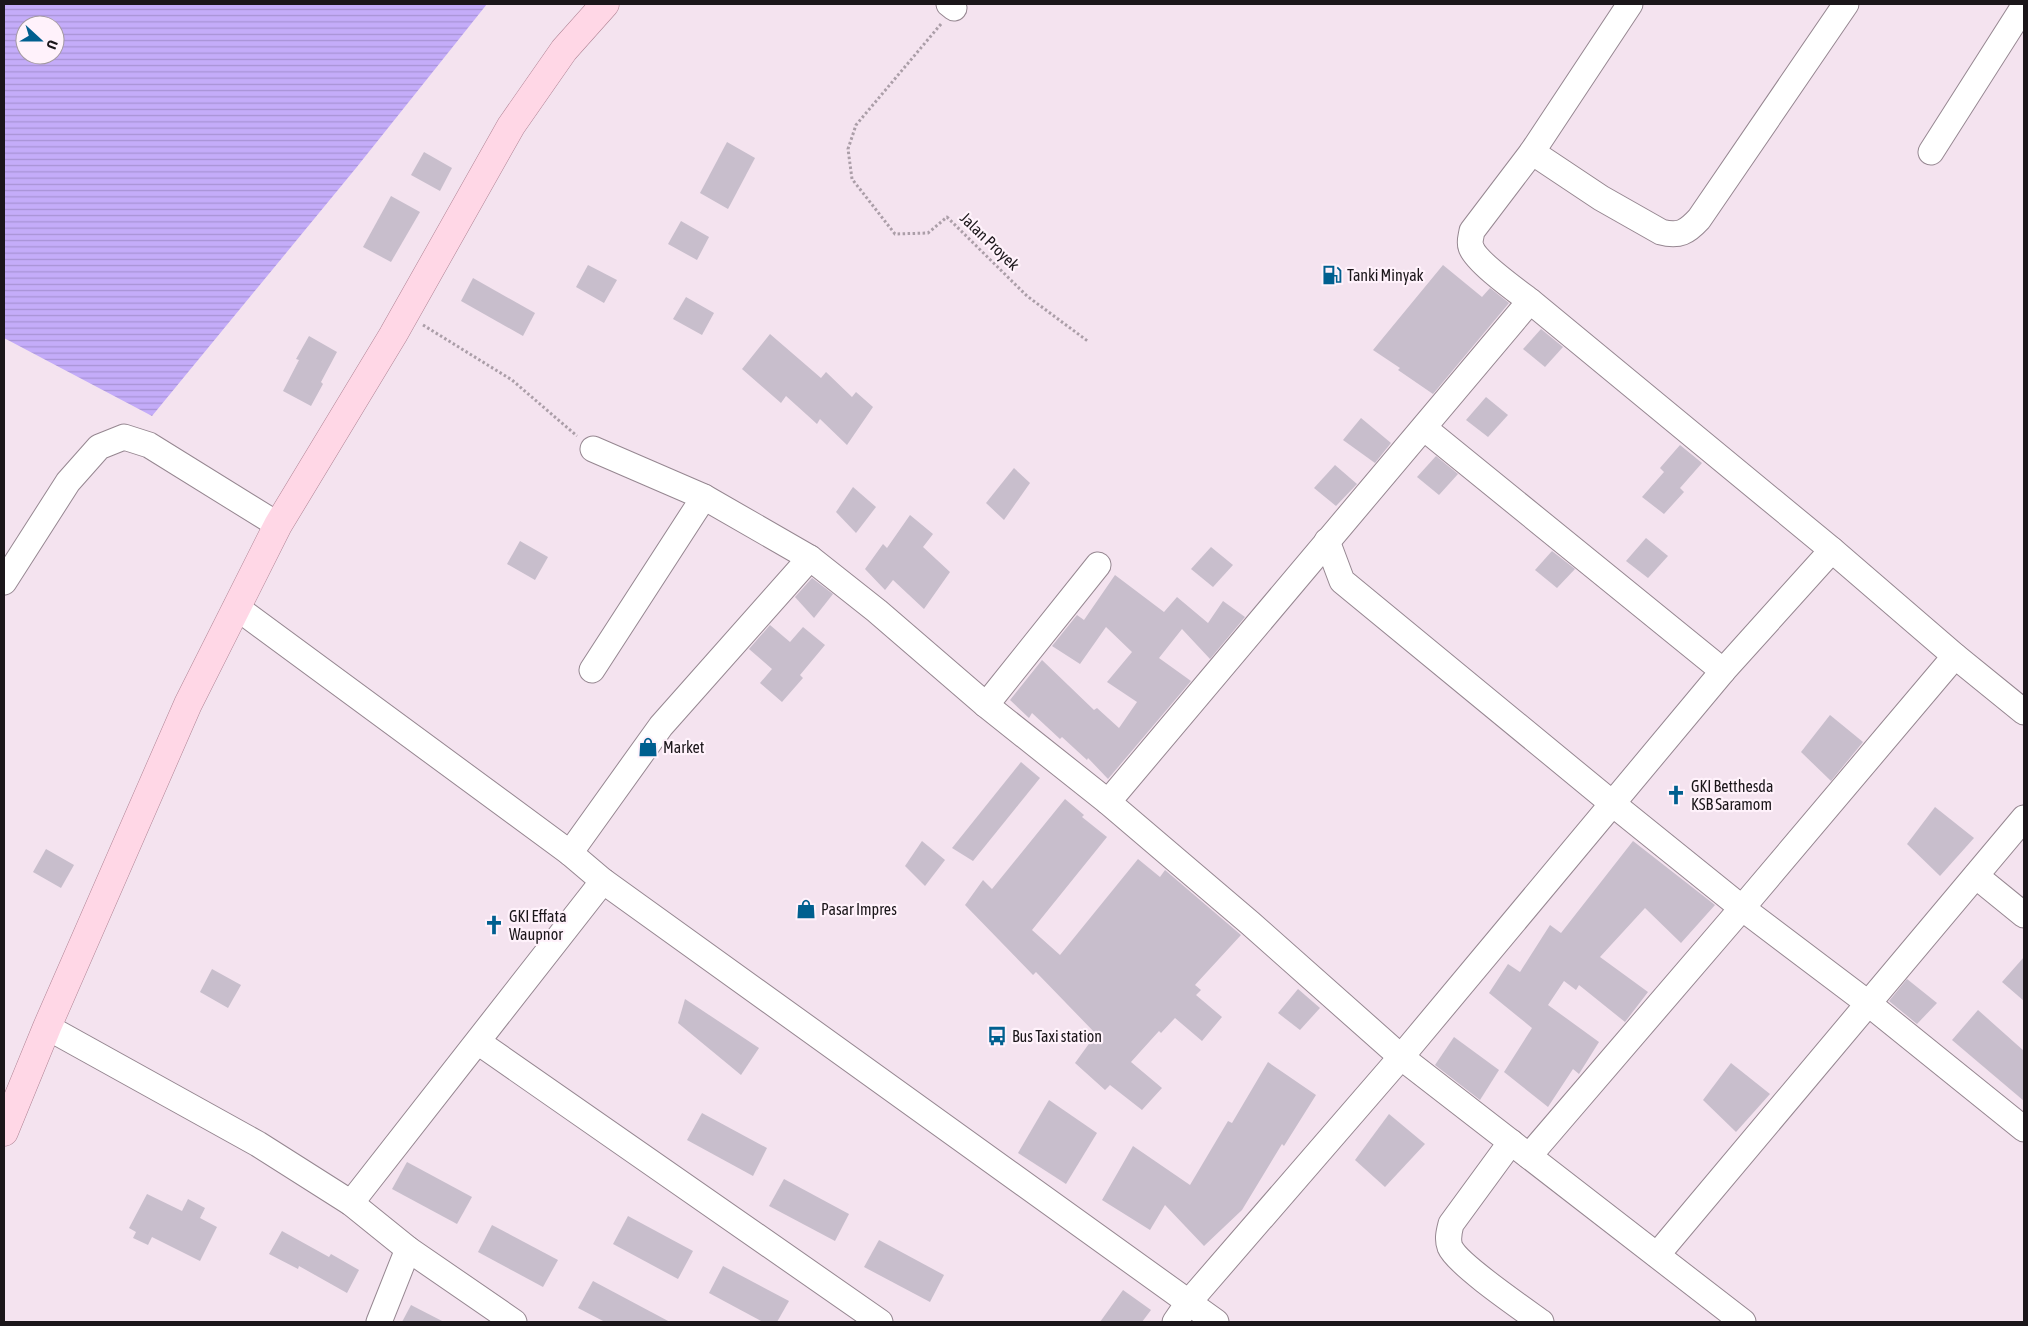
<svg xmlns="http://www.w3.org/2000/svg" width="2028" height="1326" font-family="'Asap Condensed',sans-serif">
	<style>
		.water { fill: url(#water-rules); fill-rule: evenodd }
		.building { fill: #c8becc }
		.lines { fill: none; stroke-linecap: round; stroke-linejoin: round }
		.minor-casing { stroke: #968791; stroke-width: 27 }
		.major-casing { stroke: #af8394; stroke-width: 29 }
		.path { stroke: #ab9ea8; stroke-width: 3; stroke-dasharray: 2.5 2.5; stroke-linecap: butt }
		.minor { stroke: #fff; stroke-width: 25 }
		.major { stroke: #ffd7e6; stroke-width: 28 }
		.labels { text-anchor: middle; stroke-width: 4.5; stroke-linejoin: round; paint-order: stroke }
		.street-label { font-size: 16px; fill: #1b161a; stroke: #fff2fb }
		.poi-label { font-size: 16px; fill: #1b161a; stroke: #fff2fb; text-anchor: start }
	</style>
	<defs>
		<pattern id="water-rules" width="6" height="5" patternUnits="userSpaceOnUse" patternTransform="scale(1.25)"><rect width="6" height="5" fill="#c4acf9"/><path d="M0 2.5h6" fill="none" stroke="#a893d5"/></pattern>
	</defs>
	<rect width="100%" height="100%" fill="#f4e3ef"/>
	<path class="water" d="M4 4H487L356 168 152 416 4 338ZM25 25H55V55H25Z"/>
	<g class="building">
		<path d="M727 142 755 158 728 209 700 193Z"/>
		<path d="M424 152 452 168 440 191 411 175Z"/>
		<path d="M391 196 420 212 391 262 363 247Z"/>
		<path d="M681 221 709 237 697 260 668 244Z"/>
		<path d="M588 265 617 280 604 303 576 287Z"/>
		<path d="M1443 265 1482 297 1490 288 1509 303 1433 394 1398 370 1400 368 1373 350Z"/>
		<path d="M473 278 535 313 523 336 461 301Z"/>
		<path d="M686 297 714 313 702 335 673 319Z"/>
		<path d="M1541 329 1563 347 1545 367 1523 349Z"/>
		<path d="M770 334 821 378 826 372 852 397 856 392 873 407 847 445 820 419 817 424 786 396 781 403 742 369Z"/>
		<path d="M309 336 337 352 321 382 323 384 311 406 283 391 299 360 296 359Z"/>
		<path d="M1486 397 1508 415 1488 437 1466 420Z"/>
		<path d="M1361 418 1391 443 1375 463 1343 440Z"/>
		<path d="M1680 445 1702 463 1680 488 1684 492 1664 514 1642 497 1664 472 1660 468Z"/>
		<path d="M1436 456 1458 474 1439 495 1417 477Z"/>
		<path d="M1335 465 1357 484 1336 506 1314 488Z"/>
		<path d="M1014 468 1030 483 1004 520 986 503Z"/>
		<path d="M853 487 876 507 856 533 836 512Z"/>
		<path d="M910 515 933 534 923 547 950 572 924 609 893 580 885 590 865 569 883 544 887 548Z"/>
		<path d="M1646 538 1668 556 1648 578 1626 561Z"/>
		<path d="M520 541 548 557 535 580 507 564Z"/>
		<path d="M1211 547 1233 565 1213 587 1191 569Z"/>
		<path d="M1552 551 1575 569 1557 588 1535 570Z"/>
		<path d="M1115 575 1164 612 1177 597 1208 623 1223 601 1245 617 1210 659 1182 629 1159 658 1191 681 1108 779 1088 758 1087 760 1062 737 1060 739 1032 713 1029 718 1010 700 1042 660 1094 710 1097 708 1119 728 1137 702 1107 682 1132 652 1106 627 1080 664 1052 646 1077 615 1084 620Z"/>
		<path d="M812 578 833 594 814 618 795 597Z"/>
		<path d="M770 625 790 642 803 627 825 645 800 675 803 678 782 702 760 683 772 669 749 649Z"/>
		<path d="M1830 715 1863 742 1831 781 1801 752Z"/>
		<path d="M1021 762 1040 778 973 861 952 848Z"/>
		<path d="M1065 799 1084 815 1082 817 1107 837 1032 930 1060 955 1138 859 1160 877 1165 870 1241 935 1195 985 1201 990 1196 995 1222 1017 1202 1041 1175 1018 1161 1033 1159 1031 1131 1062 1162 1088 1142 1110 1110 1085 1105 1090 1075 1063 1096 1034 1036 972 1033 975 965 905 983 880 992 889Z"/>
		<path d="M1935 807 1974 838 1940 876 1907 844Z"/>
		<path d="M922 841 945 860 925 886 905 866Z"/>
		<path d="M1633 841 1715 905 1681 943 1645 908 1600 957 1648 992 1625 1022 1579 985 1576 990 1564 981 1548 1005 1599 1042 1579 1074 1573 1069 1548 1107 1504 1072 1532 1028 1489 993 1508 964 1520 972 1550 925 1561 933Z"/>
		<path d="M46 849 74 865 61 888 33 872Z"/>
		<path d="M2024 957V1001L2002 982Z"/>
		<path d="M212 969 241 985 228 1008 200 992Z"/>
		<path d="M1907 979 1937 1003 1917 1024 1889 1001Z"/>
		<path d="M1298 989 1320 1008 1300 1030 1278 1013Z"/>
		<path d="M685 999 759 1048 741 1075 678 1023Z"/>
		<path d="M1978 1010 2024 1051V1101L1952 1040Z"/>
		<path d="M1454 1037 1499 1070 1480 1100 1435 1065Z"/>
		<path d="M1268 1062 1316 1095 1284 1146 1282 1144 1242 1210 1204 1246 1165 1205 1150 1230 1102 1200 1133 1146 1190 1185 1228 1121 1232 1123Z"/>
		<path d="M1731 1063 1770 1094 1736 1132 1703 1100Z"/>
		<path d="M1049 1100 1097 1133 1066 1184 1018 1153Z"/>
		<path d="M702 1113 767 1148 753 1176 687 1140Z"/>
		<path d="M1389 1114 1425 1144 1385 1187 1355 1160Z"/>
		<path d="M407 1162 472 1197 457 1224 392 1189Z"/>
		<path d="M784 1179 849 1214 835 1241 769 1206Z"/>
		<path d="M147 1194 182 1211 188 1199 205 1208 200 1218 217 1227 200 1261 152 1237 148 1245 133 1238 136 1232 129 1228Z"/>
		<path d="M628 1216 693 1251 678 1279 613 1244Z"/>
		<path d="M492 1225 558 1260 543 1287 478 1252Z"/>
		<path d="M282 1231 329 1257 331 1254 359 1270 347 1293 299 1266 298 1269 269 1254Z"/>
		<path d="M879 1240 944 1275 930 1302 864 1267Z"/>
		<path d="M723 1266 789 1301 777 1322H763L709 1293Z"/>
		<path d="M593 1281 670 1322H605L578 1308Z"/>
		<path d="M1123 1290 1151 1310 1142 1322H1100Z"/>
		<path d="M411 1305 444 1322H402Z"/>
	</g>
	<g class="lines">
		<defs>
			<g id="minor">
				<path d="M949 4 954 8"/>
				<path d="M1630 4 1532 152 1472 231C1471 237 1469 242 1471 247 1475 261 1517 291 1530 301L1832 550 1955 656 2024 712"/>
				<path d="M1532 152 1601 198 1661 232C1679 237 1687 232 1699 219L1846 4"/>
				<path d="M1931 152 2024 6"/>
				<path d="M1424 428 1723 671"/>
				<path d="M593 449 704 497 810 558 877 611 986 705 1108 802 1250 923 1401 1057 1743 1322"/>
				<path d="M1327 541 1342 581 1613 804 1742 908 1869 1004 2024 1129"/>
				<path d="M4 582 68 482 99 447 124 437 149 445 278 525"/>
				<path d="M236 607 570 853 603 881 1216 1322"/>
				<path d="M592 670 704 497"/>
				<path d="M986 705 1098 565"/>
				<path d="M1108 802 1530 301"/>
				<path d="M570 853 661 726 810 558"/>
				<path d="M1976 876 2024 915"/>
				<path d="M47 1027 258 1144 351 1203 408 1249 514 1322"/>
				<path d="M478 1042 880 1322"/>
				<path d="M1511 1142 1451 1224C1449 1232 1447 1239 1450 1247 1457 1264 1523 1309 1541 1322"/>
				<path d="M1529 1156 1742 908 1955 656"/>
				<path d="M351 1203 603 881"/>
				<path d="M1657 1255 2024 818"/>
				<path d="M379 1322 408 1249"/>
				<path d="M1175 1322 1188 1303 1401 1057 1723 671 1832 550"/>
			</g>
			<path id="major" d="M4 1132 47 1027 188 704 278 525 393 335 511 126 564 50 605 4"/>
		</defs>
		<use href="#minor" class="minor-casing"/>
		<use href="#major" class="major-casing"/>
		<g class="path">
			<path d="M941 24 856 125 848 149 852 179 895 234 928 233 947 217 1027 296 1089 342"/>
			<path d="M423 325 512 380 577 436"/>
		</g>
		<use href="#minor" class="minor"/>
		<use href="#major" class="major"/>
	</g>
	<defs>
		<symbol id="fuel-bare" viewBox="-9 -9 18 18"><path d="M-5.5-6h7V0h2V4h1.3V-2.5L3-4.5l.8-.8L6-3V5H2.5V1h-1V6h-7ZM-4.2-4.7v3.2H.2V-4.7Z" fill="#005f8f" stroke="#fff2fb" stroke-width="2.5" paint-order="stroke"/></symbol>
		<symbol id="shop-bare" viewBox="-9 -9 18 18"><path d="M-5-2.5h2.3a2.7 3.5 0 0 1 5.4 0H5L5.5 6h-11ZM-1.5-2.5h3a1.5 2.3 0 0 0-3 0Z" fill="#005f8f" stroke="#fff2fb" stroke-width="2.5" paint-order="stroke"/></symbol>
		<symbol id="church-bare" viewBox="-9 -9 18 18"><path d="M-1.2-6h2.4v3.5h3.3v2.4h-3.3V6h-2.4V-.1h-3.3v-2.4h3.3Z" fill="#005f8f" stroke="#fff2fb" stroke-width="2.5" paint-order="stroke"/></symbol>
		<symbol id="bus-bare" viewBox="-9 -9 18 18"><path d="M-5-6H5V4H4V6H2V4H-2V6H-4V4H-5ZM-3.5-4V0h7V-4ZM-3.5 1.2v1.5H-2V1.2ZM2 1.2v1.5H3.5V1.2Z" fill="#005f8f" stroke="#fff2fb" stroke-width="2.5" paint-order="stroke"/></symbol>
	</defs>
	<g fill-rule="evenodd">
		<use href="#fuel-bare" x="1318" y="261" width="28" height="28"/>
		<use href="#shop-bare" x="634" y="733" width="28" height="28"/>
		<use href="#church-bare" x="1662" y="781" width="28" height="28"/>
		<use href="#shop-bare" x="792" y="895" width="28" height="28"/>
		<use href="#church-bare" x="480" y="911" width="28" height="28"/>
		<use href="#bus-bare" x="983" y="1022" width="28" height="28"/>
	</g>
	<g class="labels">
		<g class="street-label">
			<text transform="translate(990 241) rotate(44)" y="6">Jalan Proyek</text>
		</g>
		<g class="poi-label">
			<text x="1347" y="281">Tanki Minyak</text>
			<text x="663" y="753">Market</text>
			<text x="1691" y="792">GKI Betthesda<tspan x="1691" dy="18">KSB Saramom</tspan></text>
			<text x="821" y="915">Pasar Impres</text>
			<text x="509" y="922">GKI Effata<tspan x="509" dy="18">Waupnor</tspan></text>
			<text x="1012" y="1042">Bus Taxi station</text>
		</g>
	</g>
	<rect width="2028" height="1326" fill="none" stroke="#1b161a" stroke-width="10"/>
	<g transform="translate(40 40) rotate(111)"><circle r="24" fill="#fff2fb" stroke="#a49aa1"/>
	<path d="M0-4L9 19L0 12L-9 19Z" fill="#005f8f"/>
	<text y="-8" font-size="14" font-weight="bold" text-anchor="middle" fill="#1b161a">U</text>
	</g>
</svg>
